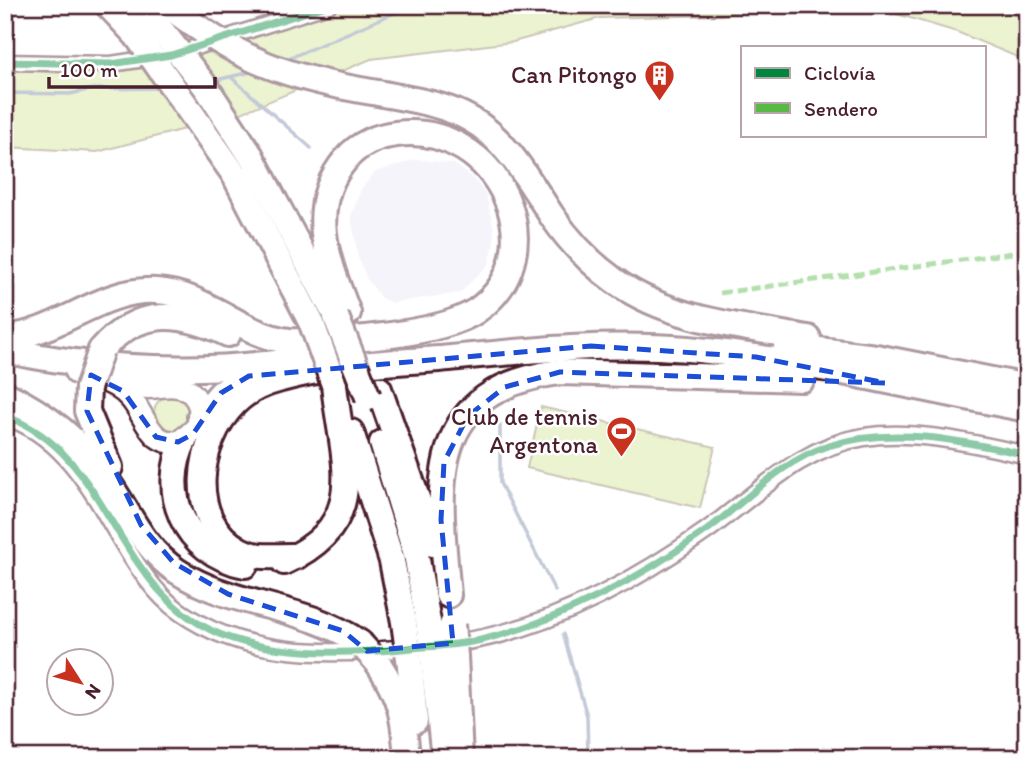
<svg xmlns="http://www.w3.org/2000/svg" width="1032" height="763" font-family="Itim,sans-serif">
	<style>
		.built { fill: #ece7f5 }
		.green { fill: #d4e498; stroke: #8f8262; stroke-width: 2 }
		.lines { fill: none; stroke-linecap: round; stroke-linejoin: round }
		.stream { stroke: #7a89a7; stroke-width: 3.5 }
		.minor-casing { stroke: #4a1f2b; stroke-width: 19 }
		.tertiary-casing { stroke: #4a1f2b; stroke-width: 21 }
		.primary-casing { stroke: #4a1f2b; stroke-width: 26 }
		.motorway-casing { stroke: #4a1f2b; stroke-width: 30 }
		.minor { stroke: #fff; stroke-width: 14 }
		.tertiary { stroke: #fff; stroke-width: 16 }
		.primary { stroke: #fff; stroke-width: 21 }
		.motorway { stroke: #fff; stroke-width: 24 }
		.motorway-bridge-casing { stroke: #4a1f2b; stroke-width: 30; stroke-linecap: butt }
		.motorway-bridge { stroke: #fff; stroke-width: 24 }
		.quiet { stroke: #58b947; stroke-width: 5; stroke-dasharray: 10 5; stroke-linecap: butt }
		.cycleway-casing { stroke: #fff; stroke-width: 11 }
		.cycleway { stroke: #00873e; stroke-width: 7 }
		.marked { fill: none; stroke: #1d4ed8; stroke-width: 5; stroke-dasharray: 14 9; stroke-linejoin: round }
		.labels { text-anchor: middle; stroke-width: 5; stroke-linejoin: round; paint-order: stroke }
		.poi-label { font-size: 24px; fill: #4a1f2b; stroke: #fff; text-anchor: end }
	</style>
	<rect width="100%" height="100%" fill="#fff"/>
	<filter id="ink" filterUnits="userSpaceOnUse"><feTurbulence type="fractalNoise" baseFrequency=".0143" numOctaves="2"/><feDisplacementMap in="SourceGraphic" scale="14" xChannelSelector="R" yChannelSelector="G"/><feConvolveMatrix kernelMatrix="1 2 1 2 8 2 1 2 1" color-interpolation-filters="sRGB"/></filter>
	<g filter="url(#ink)">
		<path class="built" d="M417 159 455 164 473 178 486 194 494 229V244L489 264 460 293 391 303 381 298 367 279 358 258 351 216 361 189 375 172Z"/>
		<g class="green">
			<path d="M328 5H777L721 15 600 18 513 42 371 59 234 116 97 152 5 147V69C40 71 78 76 113 72 189 64 259 37 330 9Z"/>
			<path d="M867 5H1027V61L957 32Z"/>
			<circle cx="172" cy="413" r="18"/>
			<path d="M541 407 715 447 700 508 527 468Z"/>
		</g>
		<g class="lines">
			<g class="stream">
				<path d="M530 5 565 10 577 5"/>
				<path d="M984 5 1027 18"/>
				<path d="M285 60 392 14 419 5"/>
				<path d="M232 78 311 148"/>
				<path d="M212 81 255 71"/>
				<path d="M5 93 70 94 92 89 163 88"/>
				<path d="M500 425V483L555 591"/>
				<path d="M563 634 587 716 588 758"/>
			</g>
			<defs>
				<path id="minor" d="M5 62 111 64 171 55 329 5"/>
				<g id="tertiary">
					<path d="M5 416C55 433 84 475 109 519 126 548 145 583 171 605 239 660 334 656 417 647"/>
					<path d="M446 644C540 634 630 585 706 531 757 495 799 447 864 437 916 429 975 444 1027 455"/>
				</g>
				<path id="primary" d="M76 373C98 376 120 384 141 387 153 389 163 385 174 386 195 387 205 408 198 426L182 441C150 448 147 418 131 399 121 387 108 381 93 376"/>
				<g id="motorway">
					<path d="M108 5 137 36"/>
					<path d="M139 5 154 21"/>
					<path d="M378 93C409 99 442 103 470 119 507 139 530 183 552 216 569 241 590 263 615 281 669 320 744 327 808 338"/>
					<path d="M251 156 331 307"/>
					<path d="M234 174 312 324"/>
					<path d="M5 338C60 333 101 288 156 291 205 293 241 335 289 341 333 343 441 335 476 311 559 254 498 121 396 134 378 136 358 144 346 159 305 207 328 261 348 313"/>
					<path d="M786 346 876 357 1027 387"/>
					<path d="M5 350C98 371 210 374 304 359"/>
					<path d="M101 350C138 307 180 311 228 334"/>
					<path d="M88 388 87 411 110 467"/>
					<path d="M379 389 433 544"/>
					<path d="M5 394C48 415 79 440 106 479 129 511 142 548 177 571 233 608 305 604 360 643"/>
					<path d="M200 417 221 393 241 381"/>
					<path d="M351 432 392 561 404 622"/>
					<path d="M185 439C158 492 184 553 245 565"/>
					<path d="M382 443 416 554 428 622"/>
					<path d="M297 556C277 555 258 560 240 550 185 520 197 441 235 403 247 391 265 383 281 379 332 365 388 363 439 359 522 351 605 342 688 349 802 359 914 388 1027 409"/>
					<path d="M284 562C372 523 342 461 334 385"/>
					<path d="M448 595C438 488 422 390 560 372L802 379"/>
					<path d="M455 656 460 758"/>
					<path d="M433 659 444 758"/>
					<path d="M378 663C401 697 404 719 407 758"/>
					<path d="M410 666 415 721"/>
				</g>
			</defs>
			<use href="#minor" class="minor-casing"/>
			<use href="#tertiary" class="tertiary-casing"/>
			<use href="#primary" class="primary-casing"/>
			<use href="#motorway" class="motorway-casing"/>
			<use href="#minor" class="minor"/>
			<use href="#tertiary" class="tertiary"/>
			<use href="#primary" class="primary"/>
			<use href="#motorway" class="motorway"/>
			<defs>
				<g id="motorway-bridge">
					<path d="M169 6C238 61 291 79 378 93"/>
					<path d="M154 21 206 87 251 156"/>
					<path d="M137 36 234 174"/>
					<path d="M336 317 368 397"/>
					<path d="M312 324 334 385"/>
					<path d="M88 388 101 350"/>
					<path d="M404 622 410 666"/>
					<path d="M428 622 433 659"/>
					<path d="M452 625 455 656"/>
					<path d="M360 643 378 663"/>
				</g>
			</defs>
			<use href="#motorway-bridge" class="motorway-bridge-casing"/>
			<use href="#motorway-bridge" class="motorway-bridge"/>
			<path class="quiet" d="M720 293 1027 251"/>
			<defs>
				<g id="cycleway">
					<path d="M5 62 111 64 171 55 329 5"/>
					<path d="M5 416C120 456 111 608 243 642 295 655 350 654 402 649 429 646 459 646 485 639 563 620 642 577 707 530 745 502 782 460 828 446 893 425 962 441 1027 455"/>
				</g>
			</defs>
			<use href="#cycleway" class="cycleway-casing"/>
			<use href="#cycleway" class="cycleway"/>
		</g>
	</g>
	<path d="M0 0H1032V763H0ZM591 346 756 357 886 383 560 372 505 387 468 416 444 462 441 520 453 643 367 651 343 631 228 594 174 563 141 525 87 411 91 375 123 391 156 437 178 442 193 434 221 393 249 376Z" fill="#fff" fill-opacity=".55" fill-rule="evenodd"/>
	<path class="marked" d="M591 346 756 357 886 383 560 372 505 387 468 416 444 462 441 520 453 643 367 651 343 631 228 594 174 563 141 525 87 411 91 375 123 391 156 437 178 442 193 434 221 393 249 376Z"/>
	<defs>
		<symbol id="building-pin" viewBox="-11 -11 22 30"><path d="M0 17L-7.5 6A9.5 9.5 0 1 1 7.5 6Z" fill="#c8321e" stroke="#fff"/><path d="M-4-6H4V6H1V3H-1V6H-4ZM-2.5-4.3h1.7v1.8h-1.7ZM.8-4.3h1.7v1.8H.8ZM-2.5-1h1.7V.8h-1.7ZM.8-1h1.7V.8H.8Z" fill="#fff"/></symbol>
		<symbol id="stadium-pin" viewBox="-11 -11 22 30"><path d="M0 17L-7.5 6A9.5 9.5 0 1 1 7.5 6Z" fill="#c8321e" stroke="#fff"/><path d="M0-5a6.5 5 0 1 0 0 10a6.5 5 0 1 0 0-10ZM-3.5-1.8h7v3.6h-7Z" fill="#fff"/></symbol>
	</defs>
	<g fill-rule="evenodd">
		<use href="#building-pin" x="642" y="58" width="35" height="47"/>
		<use href="#stadium-pin" x="604" y="414" width="35" height="47"/>
	</g>
	<g class="labels">
		<g class="poi-label">
			<text x="637" y="83">Can Pitongo</text>
			<text x="598" y="425">Club de tennis<tspan x="598" dy="28">Argentona</tspan></text>
		</g>
	</g>
	<rect width="1032" height="763" fill="none" stroke="#fff" stroke-width="28"/>
	<rect x="14" y="14" width="1004" height="735" fill="none" stroke="#4a1f2b" stroke-width="2.5" filter="url(#ink)"/>
	<rect x="741" y="46" width="245" height="91" fill="#ffffff" stroke="#b7a5aa" stroke-width="2"/>
	<rect x="755" y="68" width="35" height="10" fill="#00873e" stroke="#b7a5aa" stroke-width="2"/>
	<text x="804" y="80" font-size="21" fill="#4a1f2b">Ciclovía</text>
	<rect x="755" y="103" width="35" height="10" fill="#58b947" stroke="#b7a5aa" stroke-width="2"/>
	<text x="804" y="116" font-size="21" fill="#4a1f2b">Sendero</text>
	<g transform="translate(80 682) rotate(126)"><circle r="33" fill="#ffffff" stroke="#b7a5aa" stroke-width="2"/>
	<path d="M0-5L12 26L0 18L-12 26Z" fill="#c8321e"/>
	<text y="-10" font-size="19" font-weight="bold" text-anchor="middle" fill="#4a1f2b">N</text>
	</g>
	<path d="M49 77v10h166v-10" fill="none" stroke="#4a1f2b" stroke-width="3.5"/>
	<text x="60" y="77" font-size="21" fill="#4a1f2b" stroke="#ffffff" stroke-width="5" paint-order="stroke">100 m</text>
</svg>
